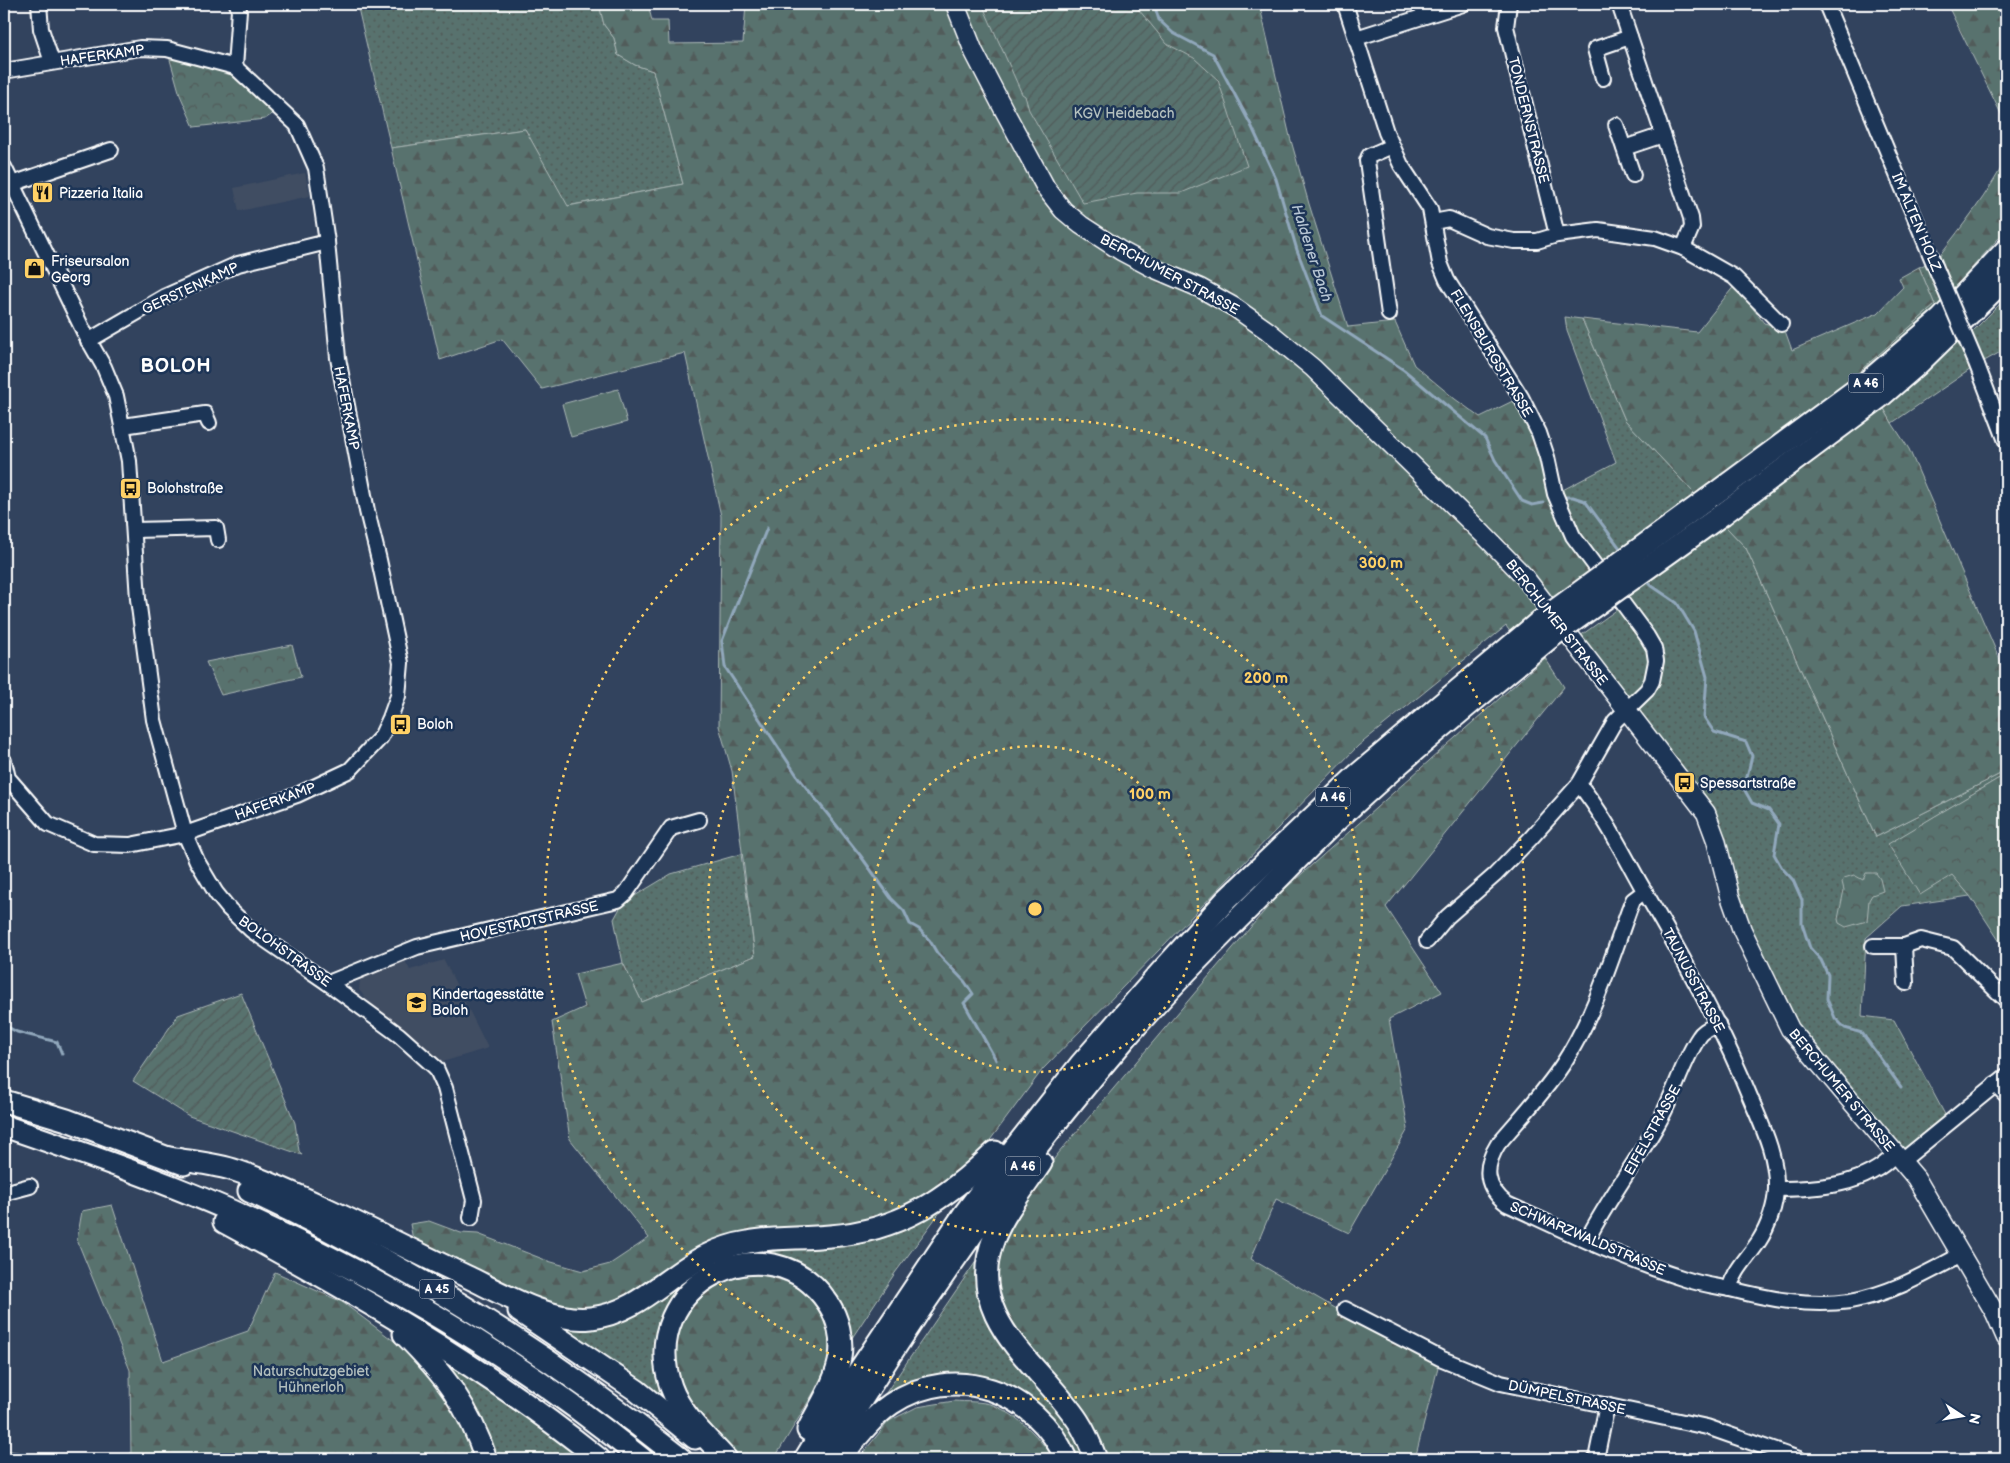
<svg xmlns="http://www.w3.org/2000/svg" width="2010" height="1463" font-family="'Balsamiq Sans',sans-serif">
	<style>
		.built { fill: #414d62 }
		.grass { fill: url(#grass-dots); stroke: #acb8b6 }
		.forest { fill: url(#forest-firs); stroke: #acb8b6 }
		.park { fill: url(#park-crowns); stroke: #acb8b6 }
		.garden { fill: url(#garden-furrows); stroke: #acb8b6 }
		.pitch { fill: #58726e; stroke: #acb8b6 }
		.lines { fill: none; stroke-linecap: round; stroke-linejoin: round }
		.stream { stroke: #91a8bc; stroke-width: 3 }
		.minor-casing { stroke: #fff; stroke-width: 18 }
		.major-casing { stroke: #fff; stroke-width: 21 }
		.highway-casing { stroke: #fff; stroke-width: 25 }
		.minor { stroke: #1d3557; stroke-width: 14 }
		.major { stroke: #1d3557; stroke-width: 18 }
		.highway { stroke: #1d3557; stroke-width: 21 }
		.minor-bridge-casing { stroke: #fff; stroke-width: 18; stroke-linecap: butt }
		.highway-bridge-casing { stroke: #fff; stroke-width: 25; stroke-linecap: butt }
		.minor-bridge { stroke: #1d3557; stroke-width: 14 }
		.highway-bridge { stroke: #1d3557; stroke-width: 21 }
		.ring { fill: none; stroke: #ffd166; stroke-width: 2.5; stroke-dasharray: 2.5 5 }
		.labels { text-anchor: middle; stroke-width: 5; stroke-linejoin: round; paint-order: stroke }
		.shield { fill: #1d3557; stroke: #bbc2cd; stroke-width: 1 }
		.shield-label { font-size: 12px; font-weight: bold; fill: #fff }
		.street-label { font-size: 14px; fill: #fff; stroke: #1d3557 }
		.park-label { font-size: 14px; fill: #b4c0be; stroke: #1d3557 }
		.poi-label { font-size: 14px; fill: #fff; stroke: #1d3557; text-anchor: start }
		.water-label { font-size: 15px; font-style: italic; fill: #b6c5d3; stroke: #1d3557 }
		.district-label { font-size: 19px; font-weight: bold; letter-spacing: 1px; fill: #fff; stroke: #1d3557 }
		.centre { fill: #ffd166; stroke: #1d3557; stroke-width: 2.5 }
		.ring-label { font-size: 15px; text-anchor: middle; font-weight: bold; fill: #ffd166; stroke: #1d3557; stroke-width: 5; stroke-linejoin: round; paint-order: stroke }
	</style>
	<defs>
		<pattern id="grass-dots" width="8" height="8" patternUnits="userSpaceOnUse" patternTransform="scale(1.25)"><rect width="8" height="8" fill="#58726e"/><path d="M2 2h.1M6 6h.1" fill="none" stroke="#515b5a" stroke-width="1.8" stroke-linecap="round"/></pattern>
		<pattern id="forest-firs" width="22" height="20" patternUnits="userSpaceOnUse" patternTransform="scale(1.25)"><rect width="22" height="20" fill="#58726e"/><path d="M5 1l3.5 6h-7zM16 11l3.5 6h-7z" fill="#515b5a"/></pattern>
		<pattern id="park-crowns" width="20" height="18" patternUnits="userSpaceOnUse" patternTransform="scale(1.25)"><rect width="20" height="18" fill="#58726e"/><path d="M2 6a3 3 0 1 1 6 0M12 15a3 3 0 1 1 6 0" fill="none" stroke="#515b5a"/></pattern>
		<pattern id="garden-furrows" width="10" height="10" patternUnits="userSpaceOnUse" patternTransform="scale(1.25)"><rect width="10" height="10" fill="#58726e"/><path d="M-1 1l2-2M0 10L10 0M9 11l2-2" fill="none" stroke="#515b5a"/></pattern>
	</defs>
	<rect width="100%" height="100%" fill="#32435e"/>
	<filter id="ink" filterUnits="userSpaceOnUse"><feTurbulence type="fractalNoise" baseFrequency=".02" numOctaves="2"/><feDisplacementMap in="SourceGraphic" scale="10" xChannelSelector="R" yChannelSelector="G"/><feConvolveMatrix kernelMatrix="1 2 1 2 8 2 1 2 1" color-interpolation-filters="sRGB"/></filter>
	<g filter="url(#ink)">
		<g class="built">
			<path d="M305 173 310 196 239 211 234 188Z"/>
			<path d="M444 960 488 1048 439 1063 378 1013 359 990 360 979 373 969 389 963 405 961 410 970Z"/>
		</g>
		<g class="grass">
			<path d="M357 4H599L604 25 614 38 618 55 635 65 653 71 683 184 567 206 525 129 391 148Z"/>
			<path d="M1937 259 1969 335 2006 298V349L1977 365 1892 423 1862 369 1935 305 1919 267Z"/>
			<path d="M1565 317 1582 319 1625 420 1746 548 1876 837 2006 771V774L1889 844 1952 874 1970 896 1902 906 1866 938 1862 1016 1894 1020 1949 1122 1902 1161 1794 1032 1771 988 1716 840 1573 641 1625 604 1573 536 1555 494 1616 462 1567 331Z"/>
			<path d="M741 854 755 956 642 1002 623 963 614 919 623 903 671 874Z"/>
			<path d="M949 1200 895 1273 848 1344 838 1309 752 1257 670 1305 678 1414 546 1318 718 1259Z"/>
			<path d="M977 1260C975 1282 979 1301 989 1322L1070 1425 1086 1459H1073L1015 1393 883 1397Z"/>
			<path d="M430 1352 526 1418 581 1459H493Z"/>
		</g>
		<g class="forest">
			<path d="M599 4H648L652 21H668L669 44 743 43 746 4H1265L1260 7 1290 137 1309 204 1348 327 1395 322 1414 365 1455 399 1480 417 1521 397 1555 494 1604 575 1516 640 1506 626 1358 746 1043 1069 973 1163 941 1188 901 1209 856 1225 786 1232 615 1303C591 1308 575 1310 550 1306L413 1240 410 1224 429 1221 461 1233 478 1234 548 1261 583 1271 610 1264 649 1238 570 1139 552 1022 585 1007 575 974 623 963 642 1002 755 956 732 771 719 726 721 516 685 353 542 389 502 339 440 360 391 148 525 129 568 206 683 184 653 71 635 65 618 55 614 38 604 25Z"/>
			<path d="M1947 4H2006V124Z"/>
			<path d="M2006 159V230L1953 289 1939 256C1963 225 1988 194 2006 159Z"/>
			<path d="M1919 267 1935 305 1862 369 1892 423 1909 449 2006 674V771L1876 837 1746 548 1625 420 1582 319 1697 332 1735 285 1764 323 1784 328 1792 350 1878 313 1903 287 1899 278Z"/>
			<path d="M1545 658 1564 687 1386 907 1442 992 1389 1019 1408 1129 1349 1233 1276 1199 1251 1259 1342 1312 1439 1363 1415 1459H1102L1005 1318 995 1278 1000 1245 1015 1214 1057 1155 1278 895Z"/>
			<path d="M112 1205 163 1361 248 1331 275 1272 342 1302 410 1353 426 1370 451 1405 466 1431 475 1459H131L130 1370 77 1240 82 1211Z"/>
			<path d="M762 1275C773 1278 785 1280 794 1286 821 1302 837 1339 825 1369 823 1376 818 1383 815 1390 802 1413 788 1436 774 1459H741C724 1442 705 1425 693 1404 685 1391 678 1376 676 1362 673 1338 686 1307 704 1293 713 1286 728 1279 739 1277 746 1275 754 1275 762 1275Z"/>
			<path d="M954 1401C966 1402 982 1401 993 1405 1020 1416 1038 1437 1055 1459H858L889 1421 917 1407Z"/>
			<path d="M4 1450 62 1459H4Z"/>
		</g>
		<g class="park">
			<path d="M167 49 235 67 281 108 265 119 194 127 180 95Z"/>
			<path d="M292 645 301 677 221 695 206 662Z"/>
			<path d="M2006 774V947L2004 948 1970 896 1952 875 1920 895 1888 844Z"/>
			<path d="M1866 873H1876L1880 879 1883 891 1872 895 1869 900 1867 921 1846 927 1839 923 1838 919 1844 890 1842 882 1844 878 1854 875 1863 880Z"/>
		</g>
		<g class="garden">
			<path d="M982 4H1134L1167 44 1194 58 1218 80 1247 166 1181 193H1137L1083 203 1029 110 1025 96 1022 94Z"/>
			<path d="M241 993 295 1123 299 1151 302 1155 189 1116 133 1081 178 1015Z"/>
		</g>
		<path class="pitch" d="M618 389 627 422 571 437 562 404Z"/>
		<g class="lines">
			<g class="stream">
				<path d="M1154 4 1159 20 1173 33 1213 54 1251 125 1276 179 1297 250 1322 316 1404 370 1485 438 1495 460 1522 501 1532 505 1543 503"/>
				<path d="M1566 497H1573L1585 501 1622 551"/>
				<path d="M767 528 722 641 725 667 798 777 860 855 891 898 904 911 910 924 919 929 930 941 937 953 965 982 973 994 964 1003 996 1060"/>
				<path d="M1645 579 1652 586 1677 603 1694 631 1707 677 1704 717 1714 732 1746 742 1752 756 1744 789 1752 803 1769 810 1779 824 1774 854 1782 868 1793 880 1802 900V924L1810 948 1821 960 1828 975 1827 999 1835 1018 1845 1028 1862 1033 1901 1087"/>
				<path d="M4 1025 17 1032 57 1042 62 1054"/>
			</g>
			<defs>
				<g id="minor">
					<path d="M39 4 41 29 52 62"/>
					<path d="M1345 4 1386 132 1401 165 1430 209 1440 263 1447 280 1521 397 1539 433 1547 457 1555 494 1573 536 1647 636 1654 648 1656 661 1652 681 1647 690 1615 721 1579 784 1531 838 1495 875 1447 917 1427 941"/>
					<path d="M1509 4 1506 27 1557 235"/>
					<path d="M1619 4 1691 218 1692 227 1683 248"/>
					<path d="M1826 4 1938 273"/>
					<path d="M1356 38 1463 4"/>
					<path d="M235 67 239 10 237 4"/>
					<path d="M4 71 140 48 167 49 235 67 297 125 316 168 327 242 338 358 367 511 379 560 401 663 398 696 390 718 381 737 350 770 297 795 185 834 130 845 94 844 48 824 8 778 4 761"/>
					<path d="M1603 78 1595 49 1630 37"/>
					<path d="M1616 125 1633 175"/>
					<path d="M1624 148 1663 135"/>
					<path d="M4 167 84 332 104 367 116 396 129 461 138 599 154 720 185 834 197 861 216 893 229 909 251 930 328 983 399 1035 436 1068 445 1088 474 1200 471 1218"/>
					<path d="M12 184 111 150"/>
					<path d="M1433 222 1449 219 1487 236 1514 241H1537L1557 235 1598 230 1655 238 1683 248 1734 277 1781 324"/>
					<path d="M1389 314 1367 161 1369 156 1392 146"/>
					<path d="M88 341 164 297 238 264 327 242"/>
					<path d="M1977 365 2006 441"/>
					<path d="M123 426 205 414 209 423"/>
					<path d="M134 530 216 528 218 540"/>
					<path d="M1579 784C1604 815 1622 851 1641 885 1681 954 1720 1023 1750 1097 1762 1126 1777 1155 1776 1188 1776 1205 1768 1227 1759 1241 1747 1259 1735 1269 1729 1289"/>
					<path d="M1645 891 1633 900 1629 910C1610 963 1594 1016 1563 1064 1544 1093 1520 1118 1498 1144 1483 1168 1485 1187 1507 1204 1566 1231 1624 1260 1685 1279 1700 1284 1715 1286 1730 1289 1769 1299 1809 1307 1850 1301 1891 1294 1925 1274 1961 1255"/>
					<path d="M1873 946H1904"/>
					<path d="M328 983 417 947 618 900 626 893 671 828 699 820"/>
					<path d="M1906 983 1904 946 1921 940 1953 948 2006 1000"/>
					<path d="M1995 1084 2006 1095"/>
					<path d="M1902 1161 2006 1076"/>
					<path d="M1776 1189C1817 1189 1866 1186 1895 1154"/>
					<path d="M4 1193 30 1186"/>
					<path d="M1587 1240C1609 1197 1639 1159 1662 1116 1675 1091 1684 1059 1699 1037 1703 1030 1711 1028 1718 1024"/>
					<path d="M1345 1309 1440 1358 1501 1383 1707 1427 1799 1459"/>
					<path d="M1596 1459 1607 1405"/>
				</g>
				<path id="major" d="M955 4 974 52 1004 110 1046 188 1063 210 1081 225 1121 251 1153 268 1200 288 1234 307 1268 331 1313 368 1483 534 1523 575 1706 813 1716 840 1730 896 1742 930 1790 1029 1916 1178 1995 1313 2006 1338"/>
				<g id="highway">
					<path d="M1709 498 1872 378 1941 319 2006 250"/>
					<path d="M1723 514 1880 397 1917 365 2006 278"/>
					<path d="M4 1101 67 1120 184 1164"/>
					<path d="M4 1126C94 1157 185 1188 271 1229 403 1290 530 1368 642 1459"/>
					<path d="M170 1158C192 1162 216 1164 237 1171 267 1181 297 1195 325 1208 373 1230 420 1255 468 1277 503 1294 552 1323 591 1318 637 1313 666 1276 705 1256 719 1249 734 1244 748 1242 773 1237 804 1239 830 1236 899 1231 946 1199 995 1152"/>
					<path d="M1041 1163C1025 1187 1005 1211 994 1238 962 1320 1040 1363 1078 1421 1086 1433 1091 1446 1096 1459"/>
					<path d="M249 1191C404 1263 547 1352 681 1459"/>
					<path d="M224 1222C353 1292 484 1366 599 1459"/>
					<path d="M519 1311 636 1390 695 1438"/>
					<path d="M404 1334C443 1373 469 1406 486 1459"/>
					<path d="M726 1459C707 1438 681 1415 671 1387 635 1283 771 1217 828 1303 838 1318 843 1339 840 1357 836 1383 819 1407 808 1430"/>
					<path d="M805 1459 858 1372 964 1214 1005 1160 1080 1065 1160 973 1226 900 1356 776 1539 622"/>
					<path d="M825 1459C914 1312 1012 1170 1124 1040 1166 991 1212 945 1258 899 1289 868 1319 836 1352 806 1416 747 1484 692 1551 637"/>
					<path d="M839 1459C855 1440 871 1418 891 1404 955 1361 1037 1391 1066 1459"/>
				</g>
			</defs>
			<use href="#minor" class="minor-casing"/>
			<use href="#major" class="major-casing"/>
			<use href="#highway" class="highway-casing"/>
			<use href="#minor" class="minor"/>
			<use href="#major" class="major"/>
			<use href="#highway" class="highway"/>
			<defs>
				<path id="minor-bridge" d="M1938 273 1977 365"/>
				<g id="highway-bridge">
					<path d="M1539 622 1709 498"/>
					<path d="M1551 637 1723 514"/>
				</g>
			</defs>
			<use href="#minor-bridge" class="minor-bridge-casing"/>
			<use href="#highway-bridge" class="highway-bridge-casing"/>
			<use href="#minor-bridge" class="minor-bridge"/>
			<use href="#highway-bridge" class="highway-bridge"/>
		</g>
	</g>
	<g class="ring">
		<circle cx="1035" cy="909" r="163"/>
		<circle cx="1035" cy="909" r="327"/>
		<circle cx="1035" cy="909" r="490"/>
	</g>
	<defs>
		<symbol id="restaurant-square" viewBox="-11 -11 22 22"><rect x="-9" y="-9" width="18" height="18" rx="4" fill="#ffd166" stroke="#1d3557"/><path d="M-5-6h1v4h1v-4h1v4h1v-4h1v5L-1.5 .5V6h-2V.5L-5-1ZM5-6V6H3V1.5H1.5Q1.5-4 5-6Z" fill="#111"/></symbol>
		<symbol id="shop-square" viewBox="-11 -11 22 22"><rect x="-9" y="-9" width="18" height="18" rx="4" fill="#ffd166" stroke="#1d3557"/><path d="M-5-2.5h2.3a2.7 3.5 0 0 1 5.4 0H5L5.5 6h-11ZM-1.5-2.5h3a1.5 2.3 0 0 0-3 0Z" fill="#111"/></symbol>
		<symbol id="bus-square" viewBox="-11 -11 22 22"><rect x="-9" y="-9" width="18" height="18" rx="4" fill="#ffd166" stroke="#1d3557"/><path d="M-5-6H5V4H4V6H2V4H-2V6H-4V4H-5ZM-3.5-4V0h7V-4ZM-3.5 1.2v1.5H-2V1.2ZM2 1.2v1.5H3.5V1.2Z" fill="#111"/></symbol>
		<symbol id="school-square" viewBox="-11 -11 22 22"><rect x="-9" y="-9" width="18" height="18" rx="4" fill="#ffd166" stroke="#1d3557"/><path d="M0-5L7-2L0 1L-7-2ZM-4 1L0 2.5L4 1V4Q0 6-4 4Z" fill="#111"/></symbol>
	</defs>
	<g fill-rule="evenodd">
		<use href="#restaurant-square" x="30" y="180" width="25" height="25"/>
		<use href="#shop-square" x="22" y="256" width="25" height="25"/>
		<use href="#bus-square" x="118" y="476" width="25" height="25"/>
		<use href="#bus-square" x="388" y="712" width="25" height="25"/>
		<use href="#bus-square" x="1672" y="770" width="25" height="25"/>
		<use href="#school-square" x="404" y="990" width="25" height="25"/>
	</g>
	<g class="labels">
		<g class="shield">
			<rect x="1848.5" y="373.5" width="35" height="19" rx="4"/>
			<rect x="1315.5" y="787.5" width="35" height="19" rx="4"/>
			<rect x="1005.5" y="1156.5" width="35" height="19" rx="4"/>
			<rect x="419.5" y="1279.5" width="35" height="19" rx="4"/>
		</g>
		<g class="shield-label">
			<text x="1866" y="387">A 46</text>
			<text x="1333" y="801">A 46</text>
			<text x="1023" y="1170">A 46</text>
			<text x="437" y="1293">A 45</text>
		</g>
		<g class="street-label">
			<text transform="translate(102 55) rotate(-8)" y="5">HAFERKAMP</text>
			<text transform="translate(1529 120) rotate(76)" y="5">TONDERNSTRASSE</text>
			<text transform="translate(1917 222) rotate(67)" y="5">IM ALTEN HOLZ</text>
			<text transform="translate(1170 274) rotate(28)" y="5">BERCHUMER STRASSE</text>
			<text transform="translate(190 288) rotate(-25)" y="5">GERSTENKAMP</text>
			<text transform="translate(1492 353) rotate(59)" y="5">FLENSBURGSTRASSE</text>
			<text transform="translate(347 408) rotate(79)" y="5">HAFERKAMP</text>
			<text transform="translate(1557 622) rotate(52)" y="5">BERCHUMER STRASSE</text>
			<text transform="translate(275 801) rotate(-20)" y="5">HAFERKAMP</text>
			<text transform="translate(529 921) rotate(-13)" y="5">HOVESTADTSTRASSE</text>
			<text transform="translate(285 951) rotate(36)" y="5">BOLOHSTRASSE</text>
			<text transform="translate(1694 980) rotate(62)" y="5">TAUNUSSTRASSE</text>
			<text transform="translate(1842 1090) rotate(50)" y="5">BERCHUMER STRASSE</text>
			<text transform="translate(1652 1130) rotate(-61)" y="5">EIFELSTRASSE</text>
			<text transform="translate(1588 1238) rotate(23)" y="5">SCHWARZWALDSTRASSE</text>
			<text transform="translate(1567 1397) rotate(12)" y="5">DÜMPELSTRASSE</text>
		</g>
		<g class="park-label">
			<text x="1124" y="118">KGV Heidebach</text>
			<text x="311" y="1376">Naturschutzgebiet<tspan x="311" dy="16">Hühnerloh</tspan></text>
		</g>
		<g class="poi-label">
			<text x="59" y="198">Pizzeria Italia</text>
			<text x="51" y="266">Friseursalon<tspan x="51" dy="16">Georg</tspan></text>
			<text x="147" y="493">Bolohstraße</text>
			<text x="417" y="729">Boloh</text>
			<text x="1700" y="788">Spessartstraße</text>
			<text x="432" y="999">Kindertagesstätte<tspan x="432" dy="16">Boloh</tspan></text>
		</g>
		<g class="water-label">
			<text transform="translate(1312 253) rotate(72)" y="5">Haldener Bach</text>
		</g>
		<g class="district-label">
			<text x="176" y="372">BOLOH</text>
		</g>
	</g>
	<circle cx="1035" cy="909" r="8" class="centre"/>
	<g class="ring-label">
		<text x="1381" y="568">300 m</text>
		<text x="1266" y="683">200 m</text>
		<text x="1150" y="799">100 m</text>
	</g>
	<rect width="2010" height="1463" fill="none" stroke="#1d3557" stroke-width="20"/>
	<rect x="10" y="10" width="1990" height="1443" fill="none" stroke="#fff" stroke-width="2" filter="url(#ink)"/>
	<g transform="translate(1962 1416) rotate(102)" stroke="#1d3557" stroke-width="4" paint-order="stroke">
	<path d="M0-4L9 19L0 12L-9 19Z" fill="#ffffff"/>
	<text y="-8" font-size="14" font-weight="bold" text-anchor="middle" fill="#ffffff">N</text>
	</g>
</svg>
